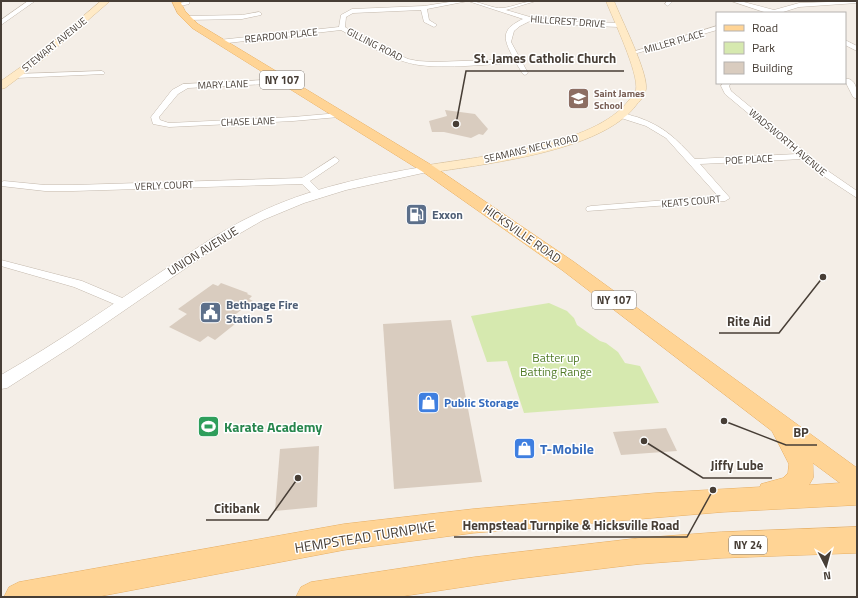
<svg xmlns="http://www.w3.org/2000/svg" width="858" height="598" font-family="'Titillium Web',sans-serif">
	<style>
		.green { fill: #d6e9af }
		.building { fill: #d9ccbf }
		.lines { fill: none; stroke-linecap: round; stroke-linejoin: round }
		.minor-casing { stroke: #c3b8ac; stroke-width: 1 }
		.tertiary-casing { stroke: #c3b8ac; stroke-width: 1 }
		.secondary-casing { stroke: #d8bf98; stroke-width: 1 }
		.primary-casing { stroke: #e7ae62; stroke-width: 1 }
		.minor { fill: #fff; fill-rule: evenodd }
		.tertiary { fill: #fff; fill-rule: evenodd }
		.secondary { fill: #ffeac6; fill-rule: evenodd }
		.primary { fill: #ffd495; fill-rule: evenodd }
		.labels { text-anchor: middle; stroke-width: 3; stroke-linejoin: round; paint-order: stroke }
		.far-street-label { font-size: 10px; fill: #473e36; stroke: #fff }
		.far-education-label { font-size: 10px; font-weight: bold; fill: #785e54; stroke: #fff; text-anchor: start }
		.shield { fill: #fff; stroke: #7e7872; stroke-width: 1 }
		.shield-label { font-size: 11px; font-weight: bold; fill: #473e36 }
		.service-label { font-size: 12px; font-weight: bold; fill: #4e5e75; stroke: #fff; text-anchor: start }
		.street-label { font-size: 12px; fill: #473e36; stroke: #fff }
		.park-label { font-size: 12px; fill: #517b27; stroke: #fff }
		.shop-label { font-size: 12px; font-weight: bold; fill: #366cbe; stroke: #fff; text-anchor: start }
		.near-leisure-label { font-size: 14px; font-weight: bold; fill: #27864d; stroke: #fff; text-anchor: start }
		.near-shop-label { font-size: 14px; font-weight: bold; fill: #366cbe; stroke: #fff; text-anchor: start }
		.near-street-label { font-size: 14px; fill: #473e36; stroke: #fff }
		.leader { fill: none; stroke: #473e36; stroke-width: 1.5 }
		.callout-dot { fill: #473e36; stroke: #fff; stroke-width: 1.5 }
		.callout-label { font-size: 13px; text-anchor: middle; font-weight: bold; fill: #473e36; stroke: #fff; stroke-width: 3; stroke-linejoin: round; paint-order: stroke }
	</style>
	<rect width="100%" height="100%" fill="#f4eee7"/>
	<path class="green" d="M549 303 567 311 574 318 577 325 600 341 606 343 618 352 625 363 640 366 659 403 524 413 507 361 487 362 471 316Z"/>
	<g class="building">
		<path d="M445 110 475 114 488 129 483 135 479 134 471 138 444 132H432L429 121 447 116Z"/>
		<path d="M221 283 248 293 247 294 252 296 249 299 253 301 228 320 235 324 215 340 208 336 200 342 169 327 187 314 178 309 213 284 218 286Z"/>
		<path d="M451 320 482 482 394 489 383 324Z"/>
		<path d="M666 428 677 451 621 455 613 432Z"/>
		<path d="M319 446 317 507 275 511 280 449Z"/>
	</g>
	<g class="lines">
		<defs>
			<g id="minor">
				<path d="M28 1H35L1 25V20Z"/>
				<path d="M190 1 189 4C185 5 178 7 174 4Z"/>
				<path d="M456 1H468L427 9 429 20 437 25 434 27 424 22 421 10 353 13 346 17 345 27 361 37 408 59 418 61 434 62 514 59C504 40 499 30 523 19L468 1C479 1 493 9 502 8 514 7 524 1 536 1L506 10 530 17 564 21 620 23 623 25 620 27 564 25 530 21 520 26 514 31 511 42 528 73 525 75 523 74 516 63C487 64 447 69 419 65 395 62 361 42 341 30L219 44 216 42 219 40 339 27 341 15 352 9 424 6Z"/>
				<path d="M667 1H673L668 6 665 4Z"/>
				<path d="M731 1H740L774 10 799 3 857 1V3L799 7 780 13H767Z"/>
				<path d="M259 12 261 13V15L242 19 186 20 183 18 186 16 242 15Z"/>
				<path d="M717 26V30L634 54 629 53Z"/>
				<path d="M845 40 857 46V51L845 45Z"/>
				<path d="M102 71 105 73 104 74 16 78 12 76 16 74Z"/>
				<path d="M284 79H287V83L188 88 178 94 159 117 160 120 169 123 293 117 339 113 343 115 339 117 293 121 169 127 153 124 151 117 172 90 183 84Z"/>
				<path d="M846 79H849C857 82 857 92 857 99L853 97 845 81Z"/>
				<path d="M723 83H731L729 86 731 91 828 171 857 191V198L822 175 803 159 700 164 730 198 725 201 587 211 586 209 587 207 591 206 718 196 666 138 646 126 618 117V113C624 112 631 116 637 117 665 127 675 138 695 159L797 154 725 94 721 86Z"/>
				<path d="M335 157 339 160 338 162 310 181 324 195 319 198 316 197 302 184 73 191H45L1 186V182L4 181 45 185H73L302 178Z"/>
				<path d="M1 260 82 281 127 300 129 303 127 306H119L74 287 1 266Z"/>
			</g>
			<path id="tertiary" d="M428 166 432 167 434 169 432 171 346 190 304 203 263 220 218 246 71 347 7 388 1 389V375C57 343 110 306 164 270 193 251 222 230 254 215 308 188 369 176 428 166Z"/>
			<g id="secondary">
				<path d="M101 1H110L41 61 5 88 1 89V81L35 57Z"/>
				<path d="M606 1H614C621 19 648 72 646 89 645 95 641 100 637 104 603 152 484 164 428 173L423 172 422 169 423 166 428 165C482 156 595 146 629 100 632 97 635 94 636 90 639 73 613 19 606 1Z"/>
			</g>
			<g id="primary">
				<path d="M172 1H180L185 11 198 24 433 166 574 262 857 468V505L723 512 473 533 344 550 96 597H4L9 587 19 582 344 524 473 509 655 493 760 487 761 484 783 478 788 473 789 464 772 431 562 270 423 172 192 28 178 14ZM813 463 840 483 809 485 813 478Z"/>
				<path d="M857 527V553L721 558 640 564 516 579 397 597H296L301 587 311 582 475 557 640 538 721 532Z"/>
			</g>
		</defs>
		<use href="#minor" class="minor-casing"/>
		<use href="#tertiary" class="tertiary-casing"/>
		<use href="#secondary" class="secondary-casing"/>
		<use href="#primary" class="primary-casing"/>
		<use href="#minor" class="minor"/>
		<use href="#tertiary" class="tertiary"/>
		<use href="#secondary" class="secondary"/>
		<use href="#primary" class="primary"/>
	</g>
	<defs>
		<symbol id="school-square" viewBox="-11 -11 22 22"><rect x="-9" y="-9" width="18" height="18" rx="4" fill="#8d6e63" stroke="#fff"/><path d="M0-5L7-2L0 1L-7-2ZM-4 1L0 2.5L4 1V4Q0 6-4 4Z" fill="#fff"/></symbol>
		<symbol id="fuel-square" viewBox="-11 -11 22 22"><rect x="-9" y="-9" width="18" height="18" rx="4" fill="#5c6f8a" stroke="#fff"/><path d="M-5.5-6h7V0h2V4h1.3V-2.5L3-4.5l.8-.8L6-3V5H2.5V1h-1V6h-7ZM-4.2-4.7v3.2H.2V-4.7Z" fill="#fff"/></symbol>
		<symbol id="civic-square" viewBox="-11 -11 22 22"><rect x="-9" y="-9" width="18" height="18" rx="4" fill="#5c6f8a" stroke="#fff"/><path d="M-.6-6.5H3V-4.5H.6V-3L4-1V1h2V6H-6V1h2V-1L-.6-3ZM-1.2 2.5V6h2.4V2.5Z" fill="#fff"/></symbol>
		<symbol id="shop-square" viewBox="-11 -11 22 22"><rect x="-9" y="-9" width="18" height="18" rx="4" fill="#3f7fe0" stroke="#fff"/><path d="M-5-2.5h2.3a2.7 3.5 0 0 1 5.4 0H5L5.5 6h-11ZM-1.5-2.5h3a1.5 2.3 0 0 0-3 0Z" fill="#fff"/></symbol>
		<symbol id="stadium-square" viewBox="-11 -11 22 22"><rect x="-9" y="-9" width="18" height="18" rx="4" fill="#2e9e5b" stroke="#fff"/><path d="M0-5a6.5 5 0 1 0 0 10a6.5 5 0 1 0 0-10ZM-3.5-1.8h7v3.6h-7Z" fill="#fff"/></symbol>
	</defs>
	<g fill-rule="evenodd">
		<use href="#school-square" x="566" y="86" width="25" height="25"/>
		<use href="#fuel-square" x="404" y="202" width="25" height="25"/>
		<use href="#civic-square" x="198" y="300" width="25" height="25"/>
		<use href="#shop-square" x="416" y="390" width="25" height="25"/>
		<use href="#stadium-square" x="196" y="414" width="25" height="25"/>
		<use href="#shop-square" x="512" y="436" width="25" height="25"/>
	</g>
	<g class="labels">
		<g class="far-street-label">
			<text transform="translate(568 21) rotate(4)" y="4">HILLCREST DRIVE</text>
			<text transform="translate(281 35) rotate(-6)" y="4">REARDON PLACE</text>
			<text transform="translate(674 41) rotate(-16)" y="4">MILLER PLACE</text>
			<text transform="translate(54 44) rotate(-39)" y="4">STEWART AVENUE</text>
			<text transform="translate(375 44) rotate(27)" y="4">GILLING ROAD</text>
			<text transform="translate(223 84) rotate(-2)" y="4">MARY LANE</text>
			<text transform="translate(248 121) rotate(-2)" y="4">CHASE LANE</text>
			<text transform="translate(788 142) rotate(40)" y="4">WADSWORTH AVENUE</text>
			<text transform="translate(531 148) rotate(-13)" y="4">SEAMANS NECK ROAD</text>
			<text transform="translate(749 159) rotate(-3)" y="4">POE PLACE</text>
			<text transform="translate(164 185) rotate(-2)" y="4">VERLY COURT</text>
			<text transform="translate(691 201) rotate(-5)" y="4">KEATS COURT</text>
		</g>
		<g class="far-education-label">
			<text x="594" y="97">Saint James<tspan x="594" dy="12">School</tspan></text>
		</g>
		<g class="shield">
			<rect x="260" y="71" width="44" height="18" rx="3"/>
			<rect x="592" y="291" width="44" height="18" rx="3"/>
			<rect x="729" y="536" width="38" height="18" rx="3"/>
		</g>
		<g class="shield-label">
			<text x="282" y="84">NY 107</text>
			<text x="614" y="304">NY 107</text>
			<text x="748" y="549">NY 24</text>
		</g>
		<g class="service-label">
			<text x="432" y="219">Exxon</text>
			<text x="226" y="309">Bethpage Fire<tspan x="226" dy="14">Station 5</tspan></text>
		</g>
		<g class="street-label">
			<text transform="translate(522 234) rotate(35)" y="4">HICKSVILLE ROAD</text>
			<text transform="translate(203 251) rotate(-32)" y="4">UNION AVENUE</text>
		</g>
		<g class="park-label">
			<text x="556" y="362">Batter up<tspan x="556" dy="14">Batting Range</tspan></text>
		</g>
		<g class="shop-label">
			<text x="444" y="407">Public Storage</text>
		</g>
		<g class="near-leisure-label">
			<text x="224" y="432">Karate Academy</text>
		</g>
		<g class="near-shop-label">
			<text x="540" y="454">T-Mobile</text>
		</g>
		<g class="near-street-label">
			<text transform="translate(365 537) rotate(-9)" y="5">HEMPSTEAD TURNPIKE</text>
		</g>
	</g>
	<path class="leader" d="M456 124L466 71H624M823 277L779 333H719M724 421L786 445H817M644 441L703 478H772M298 478L268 520H206M713 490L687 537H454"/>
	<g class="callout-dot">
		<circle cx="456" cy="124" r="4"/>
		<circle cx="823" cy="277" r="4"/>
		<circle cx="724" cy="421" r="4"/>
		<circle cx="644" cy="441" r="4"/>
		<circle cx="298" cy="478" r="4"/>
		<circle cx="713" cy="490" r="4"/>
	</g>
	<g class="callout-label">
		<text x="545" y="63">St. James Catholic Church</text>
		<text x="749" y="326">Rite Aid</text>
		<text x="801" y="437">BP</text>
		<text x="737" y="470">Jiffy Lube</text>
		<text x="237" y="513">Citibank</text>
		<text x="571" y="530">Hempstead Turnpike &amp; Hicksville Road</text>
	</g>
	<rect width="858" height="598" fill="none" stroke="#473e36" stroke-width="4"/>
	<rect x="716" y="12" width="130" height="72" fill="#ffffff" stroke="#b5b2af"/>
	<rect x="724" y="25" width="20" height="6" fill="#ffd495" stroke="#b5b2af"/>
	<text x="752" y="32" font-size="12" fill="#473e36">Road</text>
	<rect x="724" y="42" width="20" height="12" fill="#d6e9af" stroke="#b5b2af"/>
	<text x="752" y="52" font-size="12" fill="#473e36">Park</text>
	<rect x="724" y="62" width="20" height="12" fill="#d9ccbf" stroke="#b5b2af"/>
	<text x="752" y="72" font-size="12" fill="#473e36">Building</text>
	<g transform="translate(826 566) rotate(174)" stroke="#ffffff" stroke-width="3" paint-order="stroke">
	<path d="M0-3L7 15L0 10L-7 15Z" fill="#473e36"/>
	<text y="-6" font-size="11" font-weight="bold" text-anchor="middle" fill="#473e36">N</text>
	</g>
</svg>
